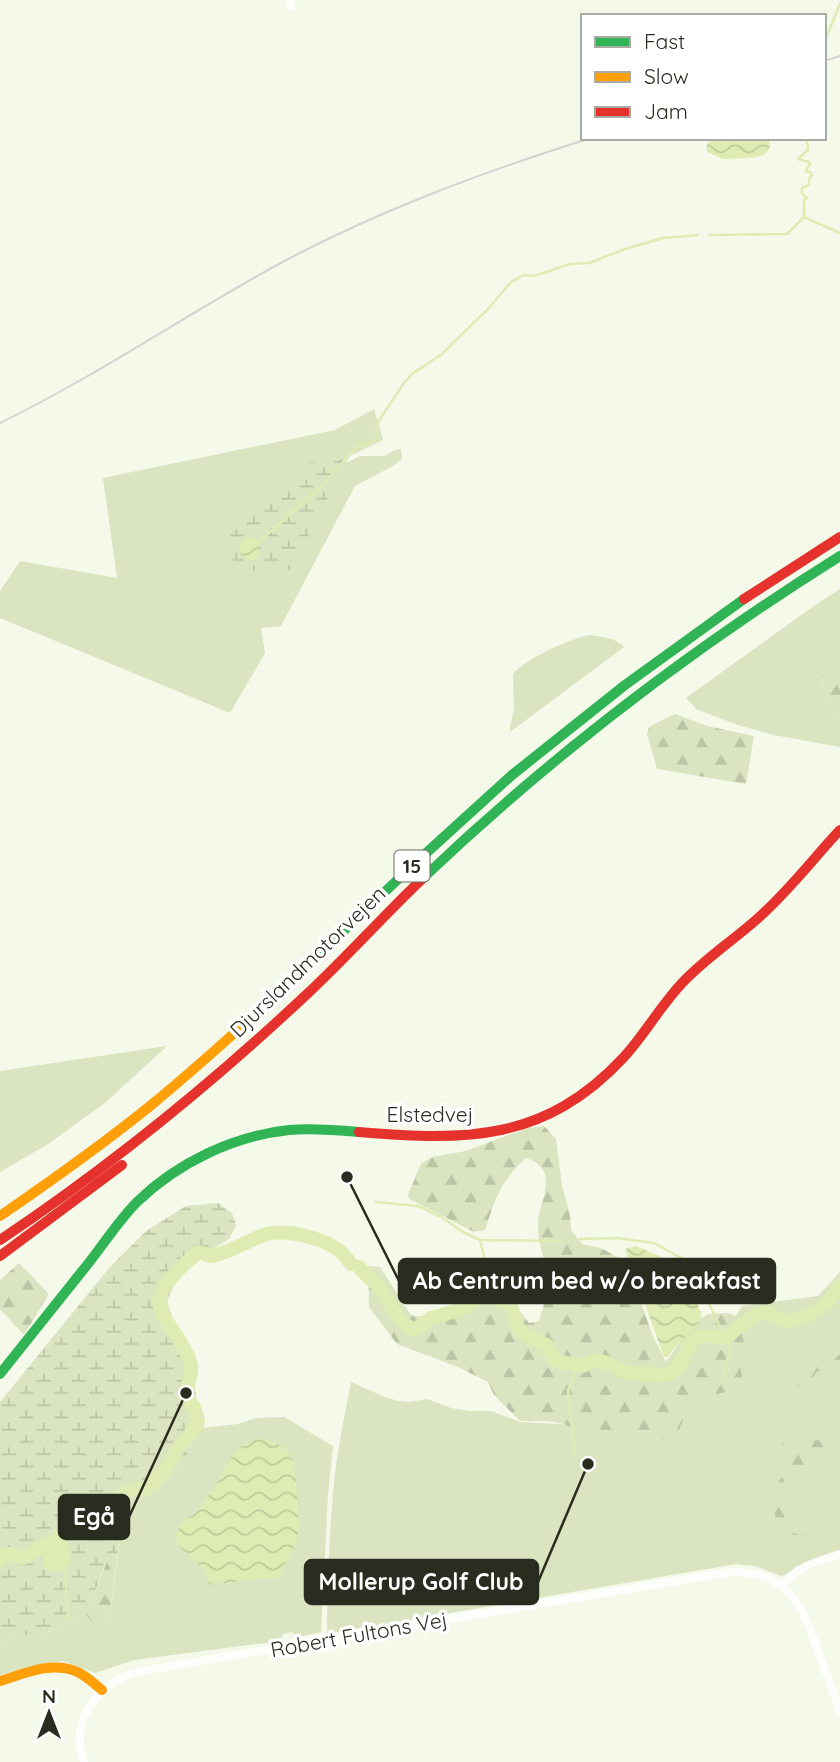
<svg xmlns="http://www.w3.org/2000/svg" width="840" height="1762" font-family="Quicksand,sans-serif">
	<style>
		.grass { fill: #dae4c0 }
		.forest { fill: url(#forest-firs) }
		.wetland { fill: url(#wetland-marsh) }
		.water { fill: url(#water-waves) }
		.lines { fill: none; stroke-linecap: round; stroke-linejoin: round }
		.stream { stroke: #deecb3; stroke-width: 2.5 }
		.river { stroke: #deecb3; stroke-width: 14 }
		.street { stroke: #fdfefc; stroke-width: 8 }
		.fast { stroke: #30b455; stroke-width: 10 }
		.slow { stroke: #ff9f0a; stroke-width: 10 }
		.jam { stroke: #e5322d; stroke-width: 10 }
		.tram { stroke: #d3d4d0; stroke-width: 2 }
		.labels { text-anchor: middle; stroke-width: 7; stroke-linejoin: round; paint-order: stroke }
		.shield { fill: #fff; stroke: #696b62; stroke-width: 2 }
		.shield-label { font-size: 19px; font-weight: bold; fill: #292c1f }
		.street-label { font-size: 21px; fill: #292c1f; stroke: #fff }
		.leader { fill: none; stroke: #292c1f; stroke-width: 2.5 }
		.callout-dot { fill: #292c1f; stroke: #fff; stroke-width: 2.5 }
		.callout { fill: #292c1f; stroke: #292c1f; stroke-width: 2.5 }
		.callout-label { font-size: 23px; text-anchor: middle; font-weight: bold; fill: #fff }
	</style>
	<defs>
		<pattern id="forest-firs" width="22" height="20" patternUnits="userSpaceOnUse" patternTransform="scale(1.75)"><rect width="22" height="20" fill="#dae4c0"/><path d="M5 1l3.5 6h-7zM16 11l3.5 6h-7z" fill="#bbc4a5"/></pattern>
		<pattern id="wetland-marsh" width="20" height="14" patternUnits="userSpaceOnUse" patternTransform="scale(1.75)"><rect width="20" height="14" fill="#dae4c0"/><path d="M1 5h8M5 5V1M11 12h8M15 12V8" fill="none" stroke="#bbc4a5"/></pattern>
		<pattern id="water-waves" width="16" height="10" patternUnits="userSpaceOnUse" patternTransform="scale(1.75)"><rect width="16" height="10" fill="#deecb3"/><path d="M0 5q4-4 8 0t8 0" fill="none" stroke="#becb9a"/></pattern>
	</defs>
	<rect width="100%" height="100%" fill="#f4f9e9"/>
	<g class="grass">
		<path d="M374 409 383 440 350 456 346 463 360 456H384L397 449H401L402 459 393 466 355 486 281 626 261 628 265 653 230 713 0 618V591L20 561 117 578 103 478 335 430Z"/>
		<path d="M840 589V659L821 679 835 714 840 718V747L774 735 738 725 696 709 686 698 818 603Z"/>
		<path d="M589 635C602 637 615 637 624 647L510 732V726L514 710 513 674C528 657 566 641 589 635Z"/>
		<path d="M167 1046 106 1102 48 1144 0 1172V1071Z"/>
		<path d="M840 1272V1552L797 1566 787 1574 781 1576 755 1566 736 1564 327 1634C327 1587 329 1540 333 1494 336 1456 344 1419 351 1382L387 1398 399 1401 410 1402 427 1399 451 1408 469 1411H491L521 1422 663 1430 742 1306 818 1296Z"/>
		<path d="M284 1417 333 1446 328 1495 321 1632 298 1637 291 1632 283 1634 280 1641 134 1660 95 1673 63 1661 22 1669 0 1675V1642L28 1635H42L86 1614 94 1627 109 1621 124 1511 175 1475 202 1428 238 1424 256 1418Z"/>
	</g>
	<g class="forest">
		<path d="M840 659V718L835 714 821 678Z"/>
		<path d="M675 714 707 726 754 736 746 784 657 769 647 734 649 727Z"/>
		<path d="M544 1126 556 1139 562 1186 570 1215 571 1230 582 1244 601 1248 621 1259 636 1288 652 1334 666 1362 692 1324 708 1314 729 1313 740 1318 741 1332 746 1350 739 1364 742 1375V1388L709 1396 689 1407 679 1430 656 1442 638 1438 626 1433 617 1434C609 1428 600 1434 591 1433 580 1433 574 1428 564 1424 553 1420 532 1421 520 1421L494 1395 488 1382 458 1367 397 1344 369 1307 368 1266 380 1267 411 1315C430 1321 458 1304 477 1299 484 1297 492 1297 499 1295L516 1306 529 1323 539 1321C543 1307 548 1293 547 1278 546 1259 537 1243 538 1224 538 1207 549 1193 545 1175 542 1165 535 1161 526 1158 501 1180 495 1199 485 1230L474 1232 409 1199 408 1195 421 1164 432 1157 466 1151 527 1128Z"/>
		<path d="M19 1263 49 1294 24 1335 0 1309V1280Z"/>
		<path d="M840 1354V1373L834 1377 825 1372 817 1371C814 1378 806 1385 798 1387L796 1382 795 1371 815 1363C827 1368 832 1362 840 1354Z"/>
		<path d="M794 1435 804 1443 812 1440H828L831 1449C826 1458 817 1461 809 1468 796 1479 789 1489 782 1504L789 1530 799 1535 812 1533 804 1545C797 1543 789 1541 784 1536 773 1524 771 1495 779 1482 781 1477 786 1473 790 1469L786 1452 782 1443 784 1438Z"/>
		<path d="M107 1561 116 1566 109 1621 94 1627 86 1614Z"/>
	</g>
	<g class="wetland">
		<path d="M323 457 340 458 345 464 291 570C260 572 220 577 231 533 237 529 245 525 249 520 258 509 260 497 274 490 293 480 299 491 304 465Z"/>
		<path d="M218 1203 232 1213 236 1225 229 1239 214 1248 177 1279 167 1301 175 1325 188 1349 202 1428 175 1475 124 1511 116 1566 106 1562 86 1614 42 1635H28L0 1642V1402L110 1267 146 1231 186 1206Z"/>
	</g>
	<g class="water">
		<path d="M716 138H769L770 147 764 155 753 158 723 159 707 152C705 144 709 141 716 138Z"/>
		<path d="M248 538H255L259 542 258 558 251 560 243 558 240 550 241 541Z"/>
		<path d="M636 1246 671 1261 682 1268 702 1315C695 1332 677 1341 668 1357H664L625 1249Z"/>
		<path d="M257 1439C297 1443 295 1465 297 1498 298 1508 300 1520 299 1530 296 1547 286 1560 281 1576L275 1579H244L229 1584 218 1582 210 1585 208 1582 206 1571 177 1544 176 1533 182 1523 196 1513 212 1491 231 1457 242 1445Z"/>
	</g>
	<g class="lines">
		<g class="stream">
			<path d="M824 44 840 3"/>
			<path d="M807 140 808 150 798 159 809 162 810 164 806 170 807 172H810L812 175 809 179V185L802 188V194L807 198 804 200V217L840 233"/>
			<path d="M709 235 787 234 804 217"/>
			<path d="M259 542 318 489 357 447 373 442 377 437 376 425 404 383 412 374 442 354 489 308 511 282 523 275 534 276 570 264 589 263 625 249 663 238 698 235"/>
			<path d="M376 1202 418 1206 441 1217 463 1232 480 1240 561 1241"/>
			<path d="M580 1239 617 1238 654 1243 690 1263 721 1329"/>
			<path d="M480 1240 493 1291"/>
			<path d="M726 1379 724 1366 730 1353V1335"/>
			<path d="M575 1456 568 1390 579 1366"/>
			<path d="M64 1561 68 1617"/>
		</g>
		<g class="river">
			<path d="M359 1267C365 1275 373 1280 379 1287 391 1302 396 1323 415 1330L431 1318 459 1310 493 1291C498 1303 503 1299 510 1306 514 1310 514 1317 515 1322 520 1335 536 1340 547 1345L549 1352 557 1361 583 1366C604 1353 610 1368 629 1373 636 1375 643 1373 651 1374 658 1374 654 1376 662 1375 688 1372 682 1343 698 1337 705 1334 717 1338 725 1338L753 1316 768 1312C773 1315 777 1319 783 1320 805 1324 830 1304 840 1286"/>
			<path d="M0 1560C7 1551 15 1554 23 1558L47 1544H51L55 1548 56 1551 50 1560 51 1564H61L64 1558 59 1535 63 1531 73 1526 81 1521 98 1517 108 1509 114 1501 125 1492 136 1489 144 1490 164 1472 179 1447 196 1427 198 1421 194 1407 186 1397C187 1387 192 1375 191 1365 190 1359 185 1350 182 1345 176 1332 164 1321 160 1307 155 1288 186 1262 199 1252 203 1253 206 1255 209 1256 220 1257 254 1238 266 1234 288 1229 323 1238 340 1251 344 1254 348 1260 351 1264"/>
		</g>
		<g class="street">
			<path d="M290 0 291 6"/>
			<path d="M783 1586C797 1565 817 1562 840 1554"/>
			<path d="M84 1762C69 1720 97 1685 136 1672L729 1572C784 1571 799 1598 816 1645 824 1667 832 1689 840 1711"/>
		</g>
		<g class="fast">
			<path d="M422 879C550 757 690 650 840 556"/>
			<path d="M309 964 413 865 512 775 625 685 744 599"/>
			<path d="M0 1374C29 1338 58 1301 87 1265 103 1245 119 1220 137 1202 177 1163 233 1136 289 1130 312 1128 336 1130 359 1132"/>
		</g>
		<g class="slow">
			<path d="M0 1216C51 1181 102 1145 150 1106 205 1061 257 1013 309 964"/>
			<path d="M0 1681C23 1674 51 1661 75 1671 86 1675 93 1683 102 1690"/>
		</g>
		<g class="jam">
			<path d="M744 599 840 537"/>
			<path d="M359 1132C466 1141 545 1142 624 1057 645 1034 661 1005 683 982 705 959 732 941 756 920 787 893 812 860 840 830"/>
			<path d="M0 1240C109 1167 210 1085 306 995 346 958 382 917 422 879"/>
			<path d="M0 1256 122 1165"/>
		</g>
		<g class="tram">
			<path d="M824 61 840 56"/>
			<path d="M0 423C96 376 184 316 277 265 377 211 483 172 591 138"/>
		</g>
	</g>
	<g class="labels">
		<rect class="shield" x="394.5" y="850.5" width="35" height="31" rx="5"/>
		<g class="shield-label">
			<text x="412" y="873">15</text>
		</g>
		<g class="street-label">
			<text transform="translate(308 962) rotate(-44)" y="7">Djurslandmotorvejen</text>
			<text x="430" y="1122">Elstedvej</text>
			<text transform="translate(359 1635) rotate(-10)" y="7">Robert Fultons Vej</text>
		</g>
	</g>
	<path class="leader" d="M347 1177L399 1281M186 1393L129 1517M588 1464L538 1582"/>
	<g class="callout-dot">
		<circle cx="347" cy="1177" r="7"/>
		<circle cx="186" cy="1393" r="7"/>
		<circle cx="588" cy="1464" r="7"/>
	</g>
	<g class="callout">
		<rect x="399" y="1259" width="376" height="44" rx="7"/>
		<rect x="59" y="1495" width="70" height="44" rx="7"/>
		<rect x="305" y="1560" width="233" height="44" rx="7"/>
	</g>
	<g class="callout-label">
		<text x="587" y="1289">Ab Centrum bed w/o breakfast</text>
		<text x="94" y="1525">Egå</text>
		<text x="421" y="1590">Mollerup Golf Club</text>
	</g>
	<rect x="581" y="14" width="245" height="126" fill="#ffffff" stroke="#a9aba5" stroke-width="2"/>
	<rect x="595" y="37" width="35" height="10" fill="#30b455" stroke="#a9aba5" stroke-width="2"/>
	<text x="644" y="49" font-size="21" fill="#292c1f">Fast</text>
	<rect x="595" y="72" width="35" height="10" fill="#ff9f0a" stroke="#a9aba5" stroke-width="2"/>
	<text x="644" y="84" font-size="21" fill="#292c1f">Slow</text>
	<rect x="595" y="107" width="35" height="10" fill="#e5322d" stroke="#a9aba5" stroke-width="2"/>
	<text x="644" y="119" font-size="21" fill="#292c1f">Jam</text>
	<g transform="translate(49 1713)" stroke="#ffffff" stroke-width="5" paint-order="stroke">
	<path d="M0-5L12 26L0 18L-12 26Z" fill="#292c1f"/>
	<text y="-10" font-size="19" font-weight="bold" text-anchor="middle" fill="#292c1f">N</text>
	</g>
</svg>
